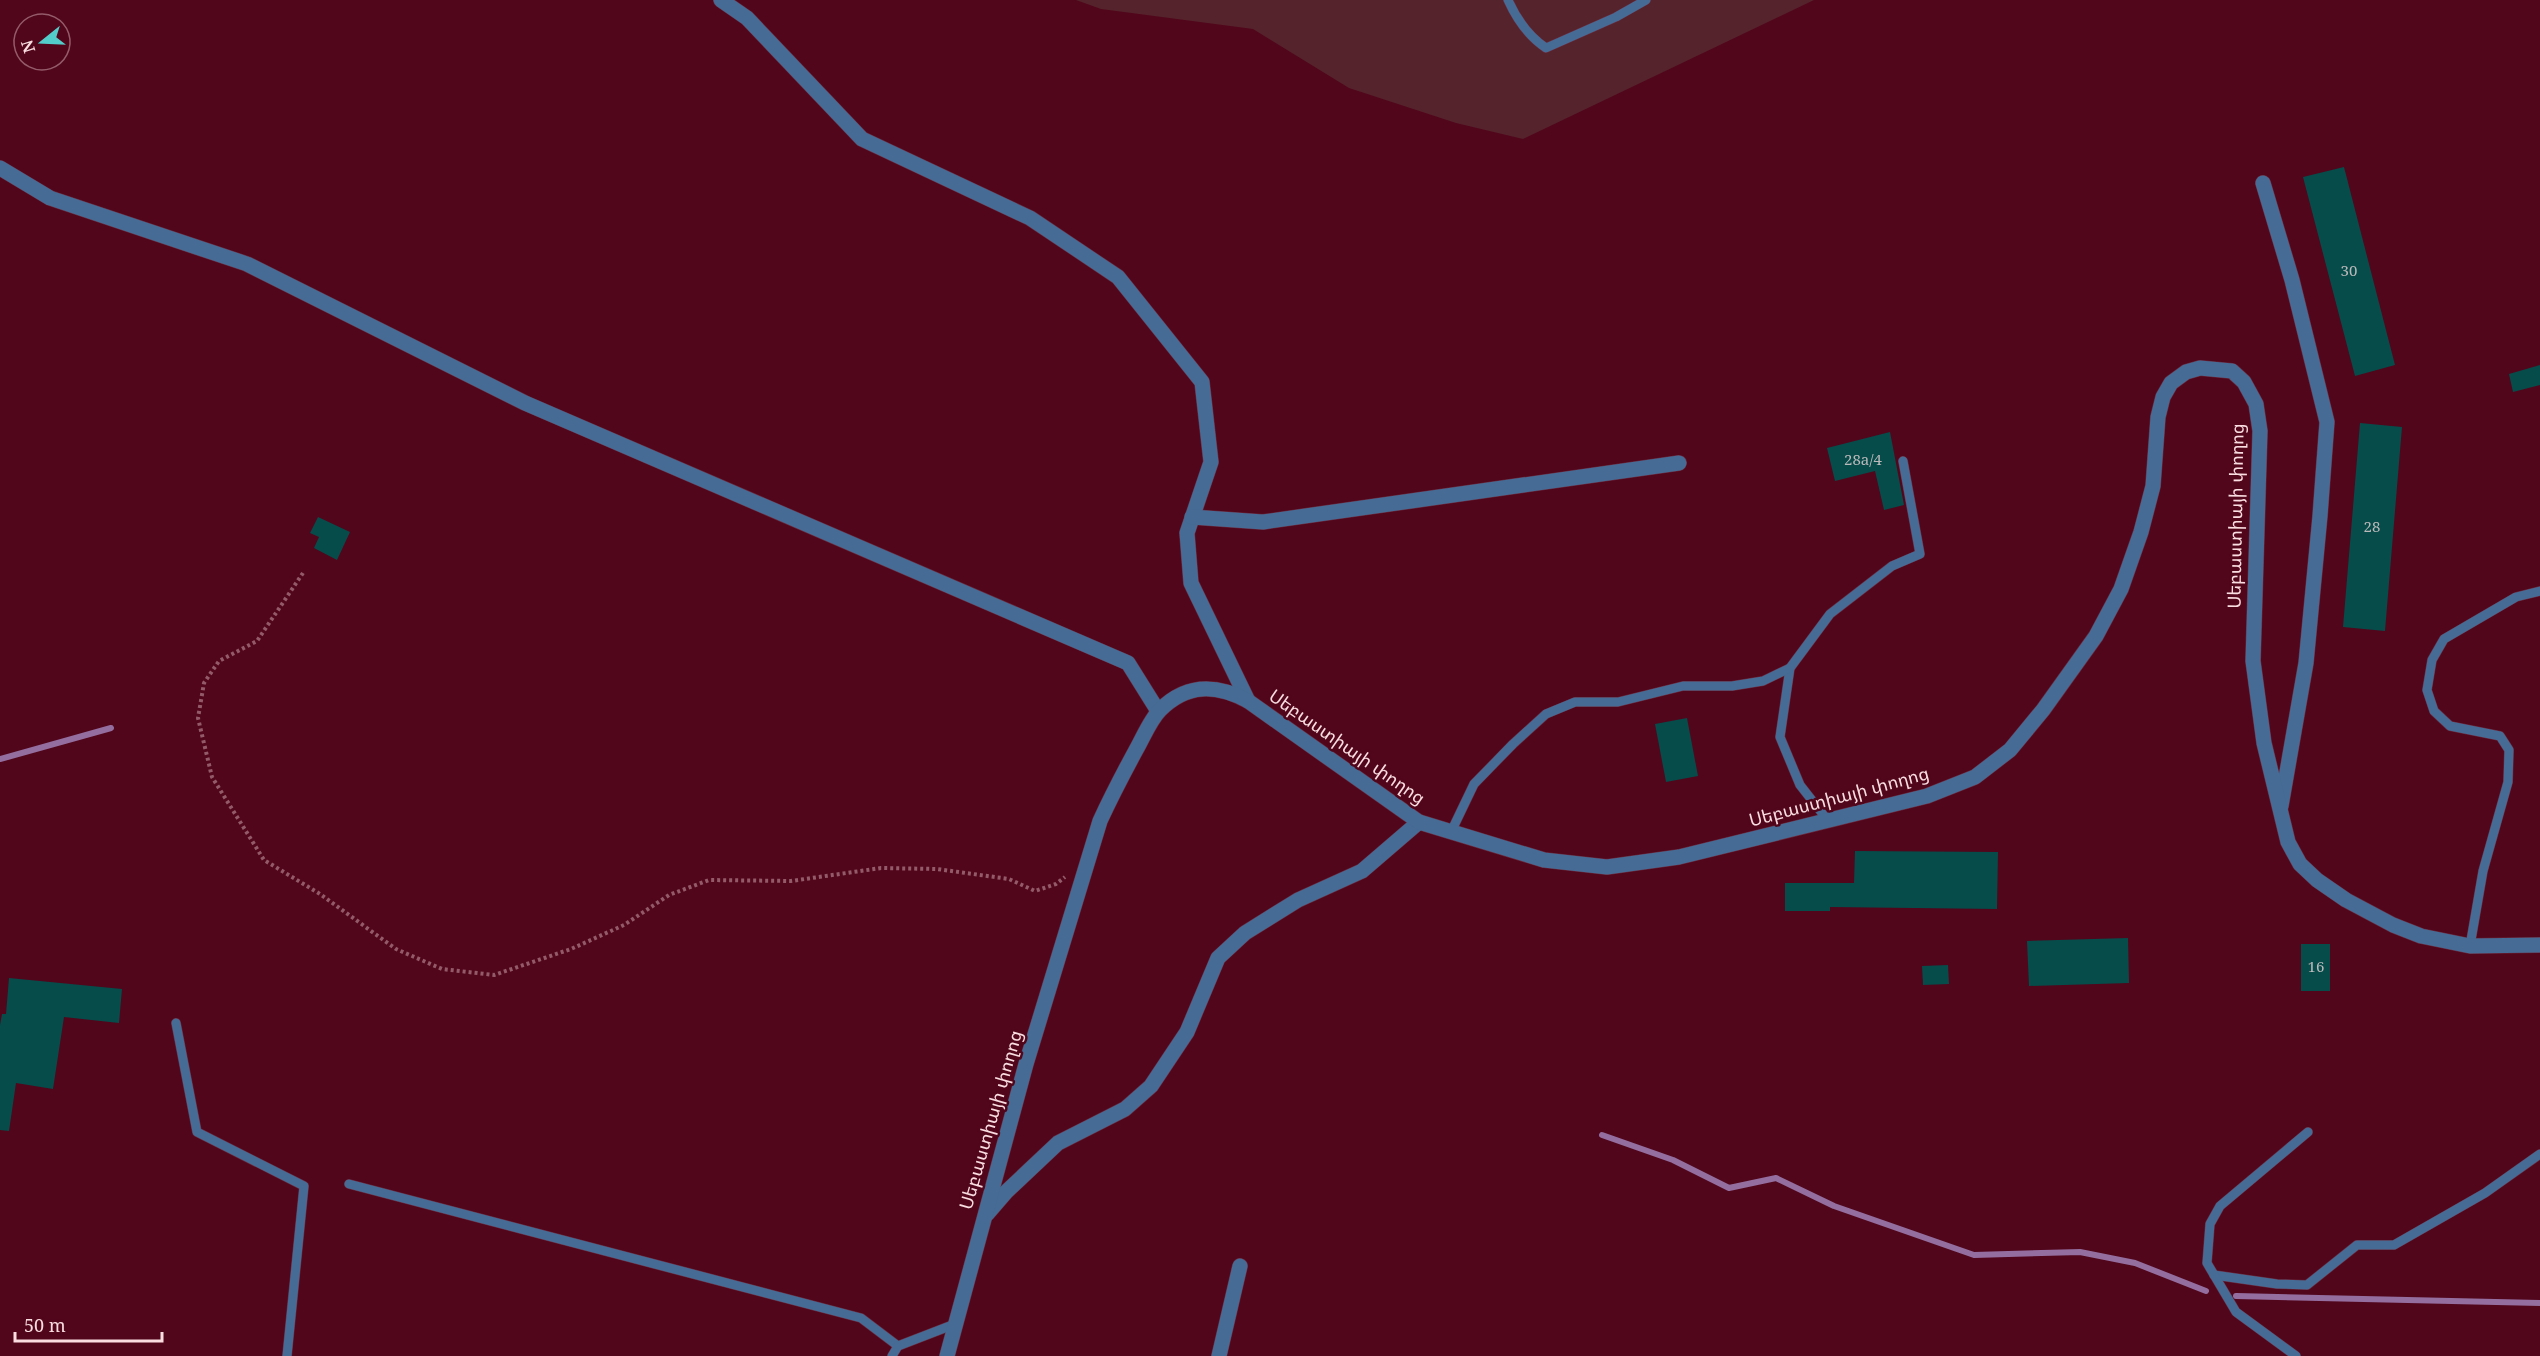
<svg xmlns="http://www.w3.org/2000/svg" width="2540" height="1356" font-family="'Noto Serif','Noto Sans Armenian',serif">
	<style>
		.green { fill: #55232b }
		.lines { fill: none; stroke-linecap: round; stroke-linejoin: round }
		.stream { stroke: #946e9e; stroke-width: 6 }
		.building { fill: #064c4a }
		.service-casing { stroke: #6c283b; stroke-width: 10 }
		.minor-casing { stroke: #6c283b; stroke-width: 16 }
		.path { stroke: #935a69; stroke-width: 4; stroke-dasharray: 3 3; stroke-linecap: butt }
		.service { stroke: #466b94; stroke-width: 9 }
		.minor { stroke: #466b94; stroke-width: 15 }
		.labels { text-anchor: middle; stroke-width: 5; stroke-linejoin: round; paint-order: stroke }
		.number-label { font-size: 15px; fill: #bcb9ba }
		.street-label { font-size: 18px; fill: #f9dde0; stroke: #51061c }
	</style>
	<rect width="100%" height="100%" fill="#51061c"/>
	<path class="green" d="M1076 0H1814L1523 139 1456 123 1349 88 1253 29 1101 9Z"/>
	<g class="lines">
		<g class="stream">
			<path d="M0 759 111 728"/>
			<path d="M1602 1135 1673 1160 1729 1188 1776 1178 1834 1206 1974 1255 2080 1252 2135 1263 2206 1291"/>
			<path d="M2236 1296 2540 1303"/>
		</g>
	</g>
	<g class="building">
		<path d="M2344 167 2395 365 2355 376 2303 177Z"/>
		<path d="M2540 365V385L2513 392 2509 374Z"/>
		<path d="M2360 423 2402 427 2385 631 2343 627Z"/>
		<path d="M1890 432 1904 505 1884 510 1875 471 1835 481 1827 448Z"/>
		<path d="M318 517 350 532 337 560 314 548 319 537 310 533Z"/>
		<path d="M1687 718 1698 776 1666 782 1655 724Z"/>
		<path d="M1855 851 1998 852 1997 909 1830 907V911H1785V883H1854Z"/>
		<path d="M2128 938 2129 983 2029 986 2027 941Z"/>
		<rect x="2301" y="944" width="29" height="47"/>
		<path d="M1948 965 1949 984 1923 985 1922 966Z"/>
		<path d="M9 978 122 989 119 1023 64 1017 53 1089 16 1083 9 1131 0 1130V1025L2 1014H6Z"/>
	</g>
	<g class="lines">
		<defs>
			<g id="service">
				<path d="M1508 0C1517 20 1528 36 1546 48L1616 17 1646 0"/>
				<path d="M1829 822 1800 785 1780 737 1790 668 1830 614 1892 566 1920 554 1903 461"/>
				<path d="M1451 832 1474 784 1513 744 1546 714 1575 702H1618L1683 686H1732L1763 681 1790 668"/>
				<path d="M2470 946 2483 871 2508 782 2509 750 2500 736 2450 726 2434 711 2427 690 2432 660 2444 639 2516 597 2540 591"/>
				<path d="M176 1023 197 1132 304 1186 287 1356"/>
				<path d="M349 1184 861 1318 898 1346"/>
				<path d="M2214 1275 2277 1284 2307 1285 2357 1245H2394L2485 1193 2540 1154"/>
				<path d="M892 1356 898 1346 955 1324"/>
				<path d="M2296 1356 2236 1312 2207 1263 2210 1224 2220 1206 2308 1132"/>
			</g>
			<g id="minor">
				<path d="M721 0 747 18 862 139 1030 218 1118 277 1202 382 1211 462 1187 533 1191 583 1248 701"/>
				<path d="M0 168 50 198 247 264 525 403 1128 663 1158 711"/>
				<path d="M2263 183 2292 280 2327 422 2320 516 2306 663 2281 806"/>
				<path d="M1192 517 1263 522 1679 463"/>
				<path d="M987 1214 1006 1192 1058 1143 1125 1109 1151 1086 1187 1032 1218 958 1245 933 1298 900 1362 871 1419 822"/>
				<path d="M947 1356 1026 1064 1100 821C1111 797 1123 774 1136 750 1143 738 1150 720 1160 710 1187 683 1216 684 1248 701L1419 822 1544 860 1607 867 1679 857 1927 796 1975 777 2010 750 2043 710 2096 636 2121 589 2141 532 2153 486 2158 417 2163 397 2171 383 2186 372 2200 368 2232 371 2244 382 2256 404 2260 431 2253 661 2264 743 2288 842 2300 864 2317 880 2346 900 2393 925 2421 936 2470 946 2540 945"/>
				<path d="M1219 1356 1240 1266"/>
			</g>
		</defs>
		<use href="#service" class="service-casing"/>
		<use href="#minor" class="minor-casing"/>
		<path class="path" d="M303 573 257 641 219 661 204 683 198 718 212 777 264 860 320 894 396 949 442 969 494 975 571 949 624 925 669 895 709 880 791 881 881 868 937 869 1009 879 1035 891 1056 884 1065 877"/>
		<use href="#service" class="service"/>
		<use href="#minor" class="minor"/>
	</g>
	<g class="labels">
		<g class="number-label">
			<text x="2349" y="276">30</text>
			<text x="1863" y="465">28a/4</text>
			<text x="2372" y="532">28</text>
			<text x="2316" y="972">16</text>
		</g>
		<g class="street-label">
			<text transform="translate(2236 516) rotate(-89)" y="6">Սեբաստիայի փողոց</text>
			<text transform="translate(1347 747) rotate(35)" y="6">Սեբաստիայի փողոց</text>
			<text transform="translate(1839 797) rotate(-15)" y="6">Սեբաստիայի փողոց</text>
			<text transform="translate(991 1120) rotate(-74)" y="6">Սեբաստիայի փողոց</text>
		</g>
	</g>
	<g transform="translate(42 42) rotate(252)"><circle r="28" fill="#51061c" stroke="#945c6a" stroke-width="1.5"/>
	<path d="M0-4.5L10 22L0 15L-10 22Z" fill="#53cdc9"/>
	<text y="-9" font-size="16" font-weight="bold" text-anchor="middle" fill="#f9dde0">N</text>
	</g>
	<path d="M15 1332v9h147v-9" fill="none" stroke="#f9dde0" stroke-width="3"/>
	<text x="24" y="1332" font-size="18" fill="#f9dde0" stroke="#51061c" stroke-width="4.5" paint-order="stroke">50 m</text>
</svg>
